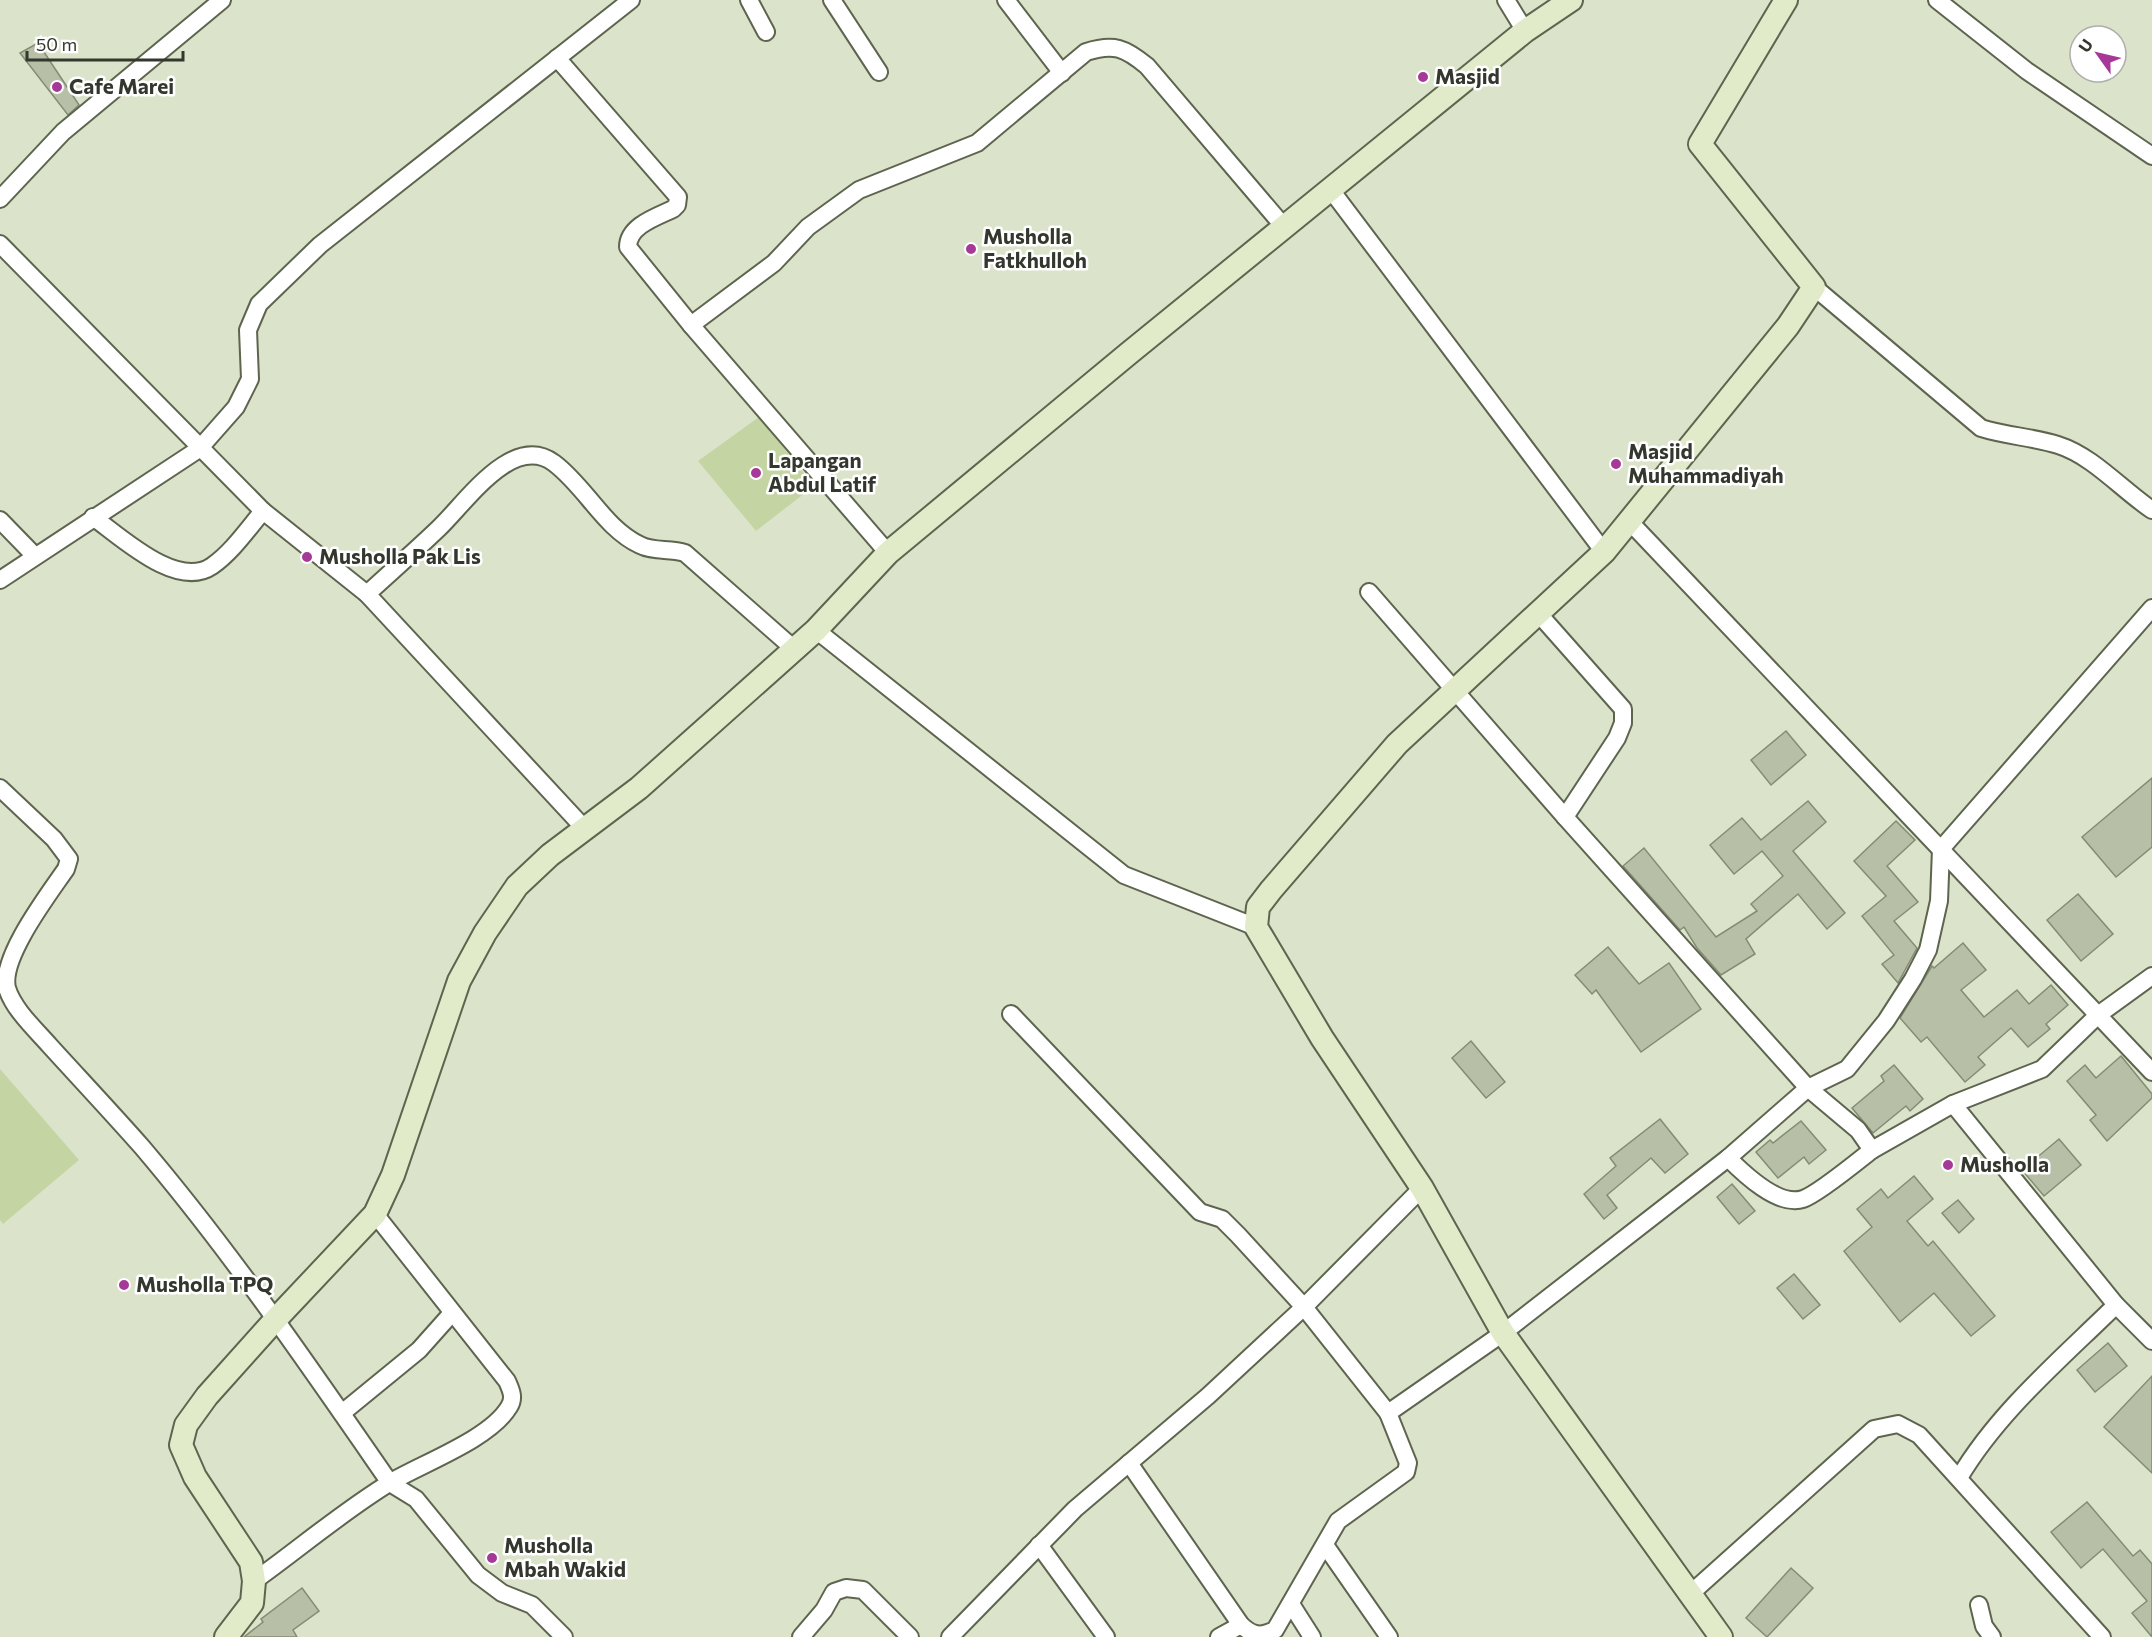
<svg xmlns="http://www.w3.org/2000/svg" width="2152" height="1637" font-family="Commissioner,sans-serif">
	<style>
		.green { fill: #c4d5a3 }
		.building { fill: #b7bfa7; stroke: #848c75; stroke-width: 1.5 }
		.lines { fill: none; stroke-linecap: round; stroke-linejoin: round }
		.street-casing { stroke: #5d654f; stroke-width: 20 }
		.secondary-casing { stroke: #5d654f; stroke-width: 26 }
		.street { stroke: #fff; stroke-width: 16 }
		.secondary { stroke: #e2ebc9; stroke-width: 22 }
		.poi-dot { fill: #a63998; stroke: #fff; stroke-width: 2 }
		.labels { text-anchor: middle; stroke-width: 5; stroke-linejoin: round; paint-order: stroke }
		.poi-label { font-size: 21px; font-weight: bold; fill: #33372d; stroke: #fff; text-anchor: start }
	</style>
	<rect width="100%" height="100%" fill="#dbe4cb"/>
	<g class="green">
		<path d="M759 417 814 486 756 531 698 461Z"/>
		<path d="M0 1069 79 1160 3 1224 0 1220Z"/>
	</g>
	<g class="building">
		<path d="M38 43 79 105 68 115 20 53Z"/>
		<path d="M1786 731 1806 755 1771 785 1751 760Z"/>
		<path d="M2152 778V847L2116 877 2082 837Z"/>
		<path d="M1808 801 1826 822 1793 851 1845 913 1827 929 1798 894 1746 939 1755 954 1721 975 1697 948 1684 927 1680 930 1623 866 1644 848 1716 937 1757 911 1751 904 1783 876 1762 851 1734 874 1710 845 1742 818 1761 840Z"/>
		<path d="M1896 821 1915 840 1887 866 1918 902 1894 921 1917 948 1898 983 1882 964 1894 955 1862 916 1886 896 1854 861Z"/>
		<path d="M2078 894 2113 934 2081 961 2047 920Z"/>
		<path d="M1963 943 1986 970 1961 990 1984 1017 2017 990 2029 1004 2051 985 2068 1005 2046 1024 2050 1029 2028 1047 2011 1028 1978 1057 1985 1065 1965 1082 1927 1037 1921 1042 1900 1018 1932 966 1934 968Z"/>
		<path d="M1608 947 1639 984 1669 963 1701 1009 1641 1052 1596 990 1592 994 1575 975Z"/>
		<path d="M1471 1041 1505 1082 1486 1098 1452 1058Z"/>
		<path d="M2121 1056 2152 1094V1098L2107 1141 2090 1120 2096 1115 2067 1081 2085 1065 2096 1078Z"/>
		<path d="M1894 1065 1923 1099 1910 1111 1906 1106 1873 1133 1852 1108 1884 1081 1881 1076Z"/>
		<path d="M1660 1119 1688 1154 1665 1173 1651 1158 1607 1195 1617 1208 1604 1219 1584 1194 1616 1166 1610 1158Z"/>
		<path d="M1801 1121 1826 1150 1809 1164 1804 1157 1778 1178 1756 1152 1770 1140 1773 1143Z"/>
		<path d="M2059 1139 2081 1165 2044 1196 2022 1170Z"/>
		<path d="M1914 1176 1933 1199 1907 1221 1928 1246 1933 1241 1995 1316 1971 1336 1934 1293 1900 1322 1844 1251 1872 1227 1857 1209 1881 1189 1888 1198Z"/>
		<path d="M1732 1184 1755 1211 1739 1224 1717 1197Z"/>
		<path d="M1958 1200 1974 1219 1959 1233 1942 1213Z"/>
		<path d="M1794 1274 1820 1305 1803 1319 1777 1288Z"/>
		<path d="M2108 1343 2127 1366 2095 1392 2077 1370Z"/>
		<path d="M2152 1376V1473L2104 1427Z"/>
		<path d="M2087 1502 2133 1556 2140 1550 2152 1564V1637L2132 1613 2147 1601 2103 1549 2081 1568 2051 1532Z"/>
		<path d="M1791 1568 1813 1588 1767 1637 1746 1618Z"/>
		<path d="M302 1588 319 1611 293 1630 297 1637H244L263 1622 261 1619Z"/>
	</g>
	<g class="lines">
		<defs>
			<g id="street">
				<path d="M749 0 766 32"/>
				<path d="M832 0 879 72"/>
				<path d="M1006 0 1062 73"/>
				<path d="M1506 0 1525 31"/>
				<path d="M1937 0 2027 71 2152 156"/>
				<path d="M557 58 678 197 677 205 673 209C656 217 628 226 628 247L691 325 888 553"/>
				<path d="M1331 190 1604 552"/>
				<path d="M0 199 63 132 222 0"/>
				<path d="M0 244 263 511 367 594 585 829"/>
				<path d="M1814 287 1981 428C2006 436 2033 437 2058 445 2093 456 2122 490 2152 510"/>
				<path d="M691 325 774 263 808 227 859 190 977 143 1086 52C1114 43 1125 48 1147 66L1285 228"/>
				<path d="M93 517C121 537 177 590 212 566 232 552 247 530 263 511"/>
				<path d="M0 520 34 555"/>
				<path d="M1630 522 2152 1072"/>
				<path d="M0 580 199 449 236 407 250 379 248 330 259 304 320 245 631 0"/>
				<path d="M1369 592 1565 817 1808 1088 1858 1130 1872 1150 1953 1104 2042 1069 2098 1015 2152 976"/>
				<path d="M367 594C391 572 415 551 438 529 465 504 512 432 554 463 586 487 604 528 640 545 653 552 670 548 685 553L793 648"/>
				<path d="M1538 613 1623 709V723L1617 738 1565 817"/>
				<path d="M816 630 1124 875 1256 927"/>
				<path d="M0 788 54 839 69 859 66 869C48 895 0 958 7 988 13 1009 36 1030 50 1046 81 1080 112 1113 142 1147 232 1253 311 1369 390 1483L416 1499 478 1575 502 1593 532 1605 564 1637"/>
				<path d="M1011 1014 1200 1212 1222 1219 1238 1235 1304 1307 1388 1413 1503 1333 1728 1158 1808 1088 1847 1069 1886 1021 1913 979 1928 950 1939 901 1941 849 2152 608"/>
				<path d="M1953 1104 2116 1305 2152 1341"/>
				<path d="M1728 1158C1744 1174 1778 1207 1803 1199 1818 1194 1858 1161 1872 1150"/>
				<path d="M342 1413 419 1350 452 1313"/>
				<path d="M1129 1463 1241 1625C1253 1636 1260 1637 1275 1630L1338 1521 1406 1472 1408 1463 1388 1413"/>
				<path d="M1959 1478C1998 1412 2061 1359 2116 1305"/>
				<path d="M1039 1545 1106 1637"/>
				<path d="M1325 1545 1389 1637"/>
				<path d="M254 1581C299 1549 343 1511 391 1482 423 1463 490 1439 509 1407 515 1398 511 1390 507 1381L375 1214"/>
				<path d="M1689 1595 1874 1429 1898 1424 1919 1435 2102 1637"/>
				<path d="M1291 1604 1312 1637"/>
				<path d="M1979 1605 1984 1626 1992 1637"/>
				<path d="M801 1637 824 1610 834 1592 846 1588 863 1590 910 1637"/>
				<path d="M950 1637 1075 1509 1208 1396 1304 1307 1422 1188"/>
				<path d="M1219 1637 1241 1625"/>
			</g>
			<g id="secondary">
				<path d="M226 1637 252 1603 254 1581 251 1562 195 1477 181 1445 186 1425 207 1396 276 1319 375 1214 393 1175 459 981 485 933 517 886 550 855 639 788 816 630 888 553 1128 354 1525 31 1571 0"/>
				<path d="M1721 1637 1503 1333 1422 1188 1322 1038 1256 927 1258 907 1271 890 1397 744 1604 552 1788 326 1814 287 1700 144 1786 0"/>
			</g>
		</defs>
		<use href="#street" class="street-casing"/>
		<use href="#secondary" class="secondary-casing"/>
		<use href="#street" class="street"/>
		<use href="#secondary" class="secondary"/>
	</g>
	<g class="poi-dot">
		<circle cx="1423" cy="77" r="6"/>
		<circle cx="57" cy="87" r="6"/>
		<circle cx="971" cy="249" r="6"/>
		<circle cx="1616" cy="464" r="6"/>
		<circle cx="756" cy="473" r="6"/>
		<circle cx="307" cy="557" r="6"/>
		<circle cx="1948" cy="1165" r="6"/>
		<circle cx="124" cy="1285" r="6"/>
		<circle cx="492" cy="1558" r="6"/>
	</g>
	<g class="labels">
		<g class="poi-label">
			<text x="1435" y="84">Masjid</text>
			<text x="69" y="94">Cafe Marei</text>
			<text x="983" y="244">Musholla<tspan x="983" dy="24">Fatkhulloh</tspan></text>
			<text x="1628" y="459">Masjid<tspan x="1628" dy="24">Muhammadiyah</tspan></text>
			<text x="768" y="468">Lapangan<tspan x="768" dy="24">Abdul Latif</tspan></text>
			<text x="319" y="564">Musholla Pak Lis</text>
			<text x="1960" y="1172">Musholla</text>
			<text x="136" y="1292">Musholla TPQ</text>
			<text x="504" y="1553">Musholla<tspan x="504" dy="24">Mbah Wakid</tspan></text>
		</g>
	</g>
	<g transform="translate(2098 54) rotate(304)"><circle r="28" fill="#ffffff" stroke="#adafab" stroke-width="1.5"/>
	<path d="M0-4.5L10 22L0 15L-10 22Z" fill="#a63998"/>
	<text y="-9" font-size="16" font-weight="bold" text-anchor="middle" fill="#33372d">U</text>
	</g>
	<path d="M27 51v9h156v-9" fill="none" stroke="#33372d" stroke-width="3"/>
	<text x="36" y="51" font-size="18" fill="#33372d" stroke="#ffffff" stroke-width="4.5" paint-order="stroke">50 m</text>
</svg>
